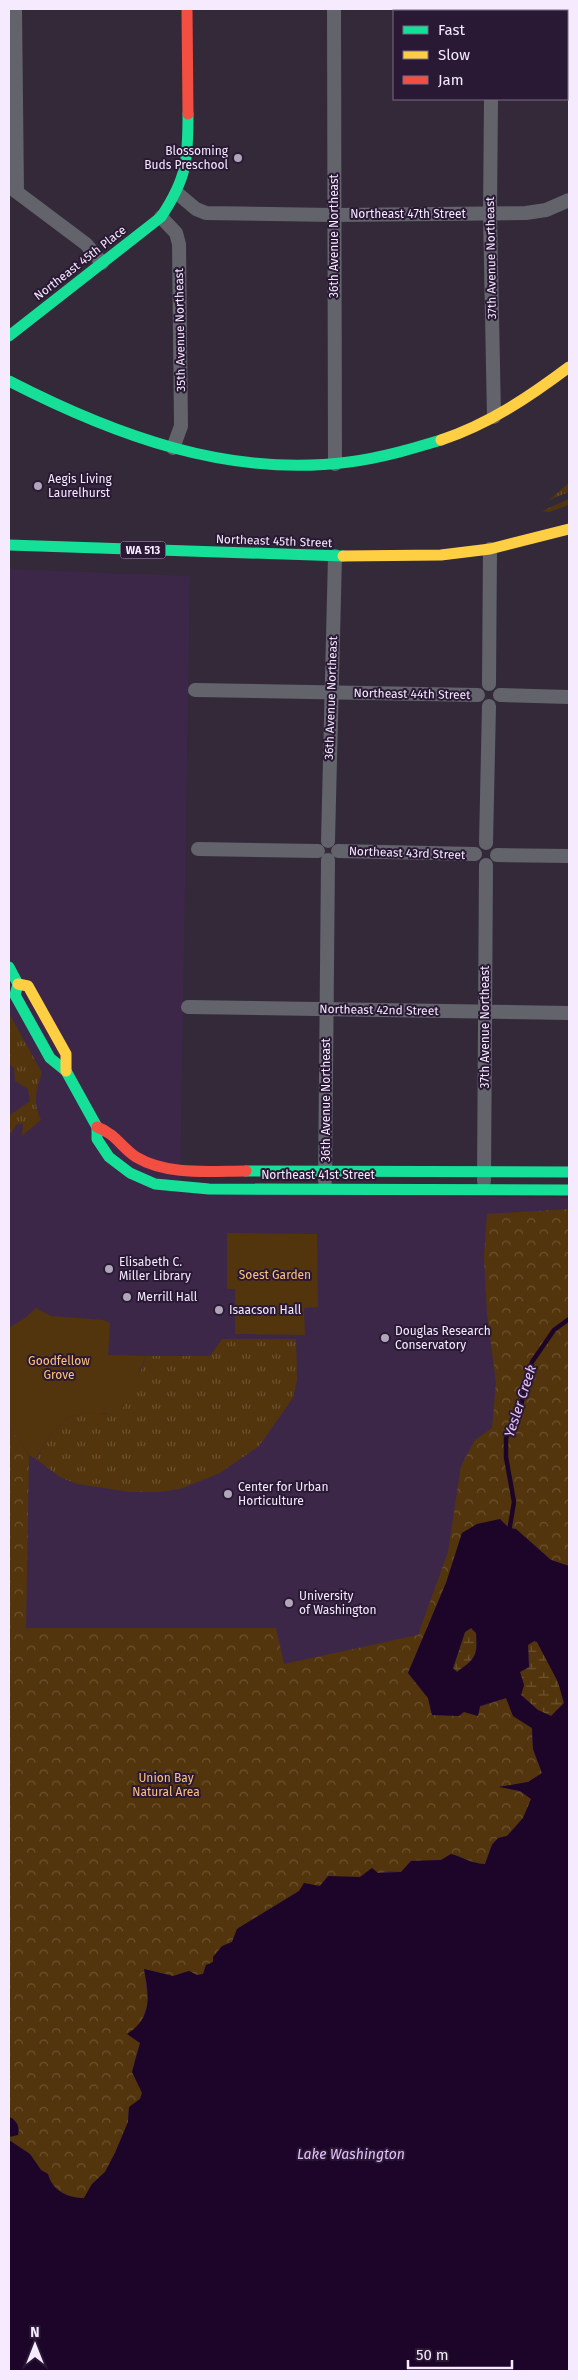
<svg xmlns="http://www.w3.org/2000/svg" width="578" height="2380" font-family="'Fira Sans',sans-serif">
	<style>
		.built { fill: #3c2749 }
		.grass { fill: url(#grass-tufts) }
		.wetland { fill: url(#wetland-marsh) }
		.park { fill: url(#park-crowns) }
		.garden { fill: #52350c }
		.water { fill: #1d052a; fill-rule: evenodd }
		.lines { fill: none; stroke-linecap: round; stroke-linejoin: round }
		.stream { stroke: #1d052a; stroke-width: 4.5 }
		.street { stroke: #62636b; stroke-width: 14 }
		.fast { stroke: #16e098; stroke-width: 11 }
		.slow { stroke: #ffcf43; stroke-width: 11 }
		.jam { stroke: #f24e42; stroke-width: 11 }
		.poi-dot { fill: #b1a6b9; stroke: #2a1935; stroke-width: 2 }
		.labels { text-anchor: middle; stroke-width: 4; stroke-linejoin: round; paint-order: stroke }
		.shield { fill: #2a1935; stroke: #b8abc2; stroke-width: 1 }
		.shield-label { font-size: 11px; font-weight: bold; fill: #f5eafe }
		.poi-label { font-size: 12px; fill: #f5eafe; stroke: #2a1935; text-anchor: start }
		.street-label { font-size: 12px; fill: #f5eafe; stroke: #2a1935 }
		.park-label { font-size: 12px; fill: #fec37b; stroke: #2a1935 }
		.water-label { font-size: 14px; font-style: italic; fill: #e5c1fd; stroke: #2a1935 }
	</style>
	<defs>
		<pattern id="grass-tufts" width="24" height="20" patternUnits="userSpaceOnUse" patternTransform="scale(1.25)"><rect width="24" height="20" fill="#52350c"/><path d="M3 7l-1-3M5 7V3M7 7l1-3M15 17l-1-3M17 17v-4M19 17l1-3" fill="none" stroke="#6c5230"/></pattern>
		<pattern id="wetland-marsh" width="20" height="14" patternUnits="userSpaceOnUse" patternTransform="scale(1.25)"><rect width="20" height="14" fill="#52350c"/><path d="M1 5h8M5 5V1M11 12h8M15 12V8" fill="none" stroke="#6c5230"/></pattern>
		<pattern id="park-crowns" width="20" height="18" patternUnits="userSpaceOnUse" patternTransform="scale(1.25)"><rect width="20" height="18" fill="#52350c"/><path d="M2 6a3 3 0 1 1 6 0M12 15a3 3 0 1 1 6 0" fill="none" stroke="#6c5230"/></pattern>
	</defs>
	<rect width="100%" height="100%" fill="#332939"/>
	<path class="built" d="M9 569 190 576 180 1192 569 1198V2010L9 2190Z"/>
	<g class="grass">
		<path d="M569 483V492L549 500Z"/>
		<path d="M569 499V505L549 512 542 511Z"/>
		<path d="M9 1013 42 1073C35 1089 33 1105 41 1120L22 1136 23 1124H17L9 1136V1116L30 1101 28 1089 15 1081 14 1068 9 1064Z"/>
		<path d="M222 1339H296L297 1380 293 1398 259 1446 220 1473 180 1489 159 1492H131L77 1484 60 1477 36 1459C46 1441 60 1416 82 1413 89 1411 99 1413 106 1414L141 1370 146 1356H210Z"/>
	</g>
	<g class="wetland">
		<path d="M471 1628 476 1633C478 1657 475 1658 457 1672L453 1669 465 1632Z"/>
		<path d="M534 1641 537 1642 558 1682 564 1703 551 1716 538 1710 521 1695 524 1685 520 1672 529 1667 528 1645Z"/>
	</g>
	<path class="park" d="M569 1209V1566L551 1560 516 1529 509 1528 500 1519 462 1533 446 1583 408 1673 428 1698 432 1715 464 1712 507 1698 513 1716 532 1728 533 1749 542 1773 528 1782 500 1787 520 1791 532 1799 523 1818 507 1836 498 1838 492 1844 485 1864C473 1864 462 1857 451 1854L441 1860 411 1861 401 1872 390 1871 360 1877H328L320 1886 299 1891 237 1929 232 1942 214 1962 206 1965 203 1974 197 1975 189 1971 173 1976 144 1969 148 2002 136 2039 140 2043C139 2051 134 2058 134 2066 133 2086 155 2092 129 2107L128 2122 115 2153 105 2172 92 2184 84 2198C67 2198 52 2190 48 2174L41 2170 30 2154 9 2140V2137L15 2136 13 2119 9 2117V1426L29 1455 26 1628H276L284 1664 418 1635 448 1552 461 1466 475 1440 492 1428 496 1382 487 1314 484 1257 487 1214Z"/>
	<g class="garden">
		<path d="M227 1233 317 1234 318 1307 304 1308 305 1335 235 1334V1289H227Z"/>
		<path d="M36 1308 51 1316 104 1320 110 1323 108 1355 146 1356 122 1410C109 1417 96 1411 83 1413 60 1415 46 1442 35 1459L29 1455 9 1426V1328L25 1318Z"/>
	</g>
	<g class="water">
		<path d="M500 1519 509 1528 516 1529 551 1560 569 1566V2371H9V2140L30 2154 41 2170 48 2174C52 2190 67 2198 84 2198L92 2184 105 2172 115 2153 128 2122 129 2107 140 2099 142 2093 132 2072 140 2043 127 2034C153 2018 149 1995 144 1969L173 1976 189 1971 197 1975 203 1974 206 1965 213 1962V1957L222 1946 232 1942 237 1929 299 1891 304 1883 320 1886 328 1876 360 1877 372 1868 378 1873 401 1872 411 1861 441 1860 451 1854C462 1857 473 1864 485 1864L492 1845 498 1838 507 1836 523 1818 531 1799 520 1791 499 1787 528 1782 542 1773 533 1749 532 1728 513 1716 506 1698 480 1706 478 1716 464 1712 459 1716 432 1715 428 1698 408 1673 446 1583 462 1533 477 1524ZM471 1628 476 1633C478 1656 475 1659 457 1672L453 1668 465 1632ZM534 1641 537 1642 558 1682 564 1703 551 1716 538 1710 521 1695 524 1685 520 1672 529 1667 528 1645Z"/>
		<path d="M9 2117C17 2120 20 2127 18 2135L9 2137Z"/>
	</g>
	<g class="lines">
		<path class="stream" d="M509 1532 514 1502 506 1457V1438L520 1409 532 1362 554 1330 569 1319"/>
		<g class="street">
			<path d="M15 9 17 192"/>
			<path d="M334 9 335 464"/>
			<path d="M492 11 493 9"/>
			<path d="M491 99 490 213 494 417"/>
			<path d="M10 187 86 244 102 263"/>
			<path d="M177 193 196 209 206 213 334 215 526 213 546 210 569 200"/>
			<path d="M161 217 176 233 179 244 181 426 173 448"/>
			<path d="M489 684 490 549"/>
			<path d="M195 690 478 695"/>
			<path d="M500 695 569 697"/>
			<path d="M328 841 335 556"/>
			<path d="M486 843 489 706"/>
			<path d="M198 849 318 851"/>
			<path d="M338 851 475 854"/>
			<path d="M497 855 569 856"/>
			<path d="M188 1007 569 1013"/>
			<path d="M325 1181 328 860"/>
			<path d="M484 1181 486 865"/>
		</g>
		<g class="fast">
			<path d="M9 336 161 217C187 178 188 160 188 114"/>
			<path d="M9 381C114 435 229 478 349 462 381 458 411 449 441 440"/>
			<path d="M9 545 343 556"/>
			<path d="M9 967 18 984 15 995 50 1058 66 1071 97 1127V1139L109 1157 130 1173 155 1184 209 1189 569 1190"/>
			<path d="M246 1171 569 1172"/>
		</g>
		<g class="slow">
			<path d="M441 440C489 424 529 397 569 367"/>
			<path d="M343 556 441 555 490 549 569 529"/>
			<path d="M18 984 28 986 66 1054V1071"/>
		</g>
		<g class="jam">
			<path d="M187 9 188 114"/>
			<path d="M97 1127C116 1134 121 1147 136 1157 168 1176 210 1171 246 1171"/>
		</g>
	</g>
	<g class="poi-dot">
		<circle cx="238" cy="158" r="5"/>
		<circle cx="38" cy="486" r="5"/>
		<circle cx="109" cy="1269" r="5"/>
		<circle cx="127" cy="1297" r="5"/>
		<circle cx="219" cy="1310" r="5"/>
		<circle cx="385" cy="1338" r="5"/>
		<circle cx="228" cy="1494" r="5"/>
		<circle cx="289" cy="1603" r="5"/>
	</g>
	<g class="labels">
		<rect class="shield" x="120.5" y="541.5" width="45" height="17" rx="4"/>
		<g class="shield-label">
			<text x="143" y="554">WA 513</text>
		</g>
		<g class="poi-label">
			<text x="228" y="155" text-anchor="end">Blossoming<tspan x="228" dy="14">Buds Preschool</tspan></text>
			<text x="48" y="483">Aegis Living<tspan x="48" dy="14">Laurelhurst</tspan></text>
			<text x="119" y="1266">Elisabeth C.<tspan x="119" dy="14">Miller Library</tspan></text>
			<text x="137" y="1301">Merrill Hall</text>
			<text x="229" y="1314">Isaacson Hall</text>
			<text x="395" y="1335">Douglas Research<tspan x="395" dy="14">Conservatory</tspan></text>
			<text x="238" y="1491">Center for Urban<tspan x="238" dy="14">Horticulture</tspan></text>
			<text x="299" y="1600">University<tspan x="299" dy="14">of Washington</tspan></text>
		</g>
		<g class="street-label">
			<text x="408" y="218">Northeast 47th Street</text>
			<text transform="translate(334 236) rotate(-90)" y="4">36th Avenue Northeast</text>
			<text transform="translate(491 258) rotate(-91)" y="4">37th Avenue Northeast</text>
			<text transform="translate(80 263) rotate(-38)" y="4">Northeast 45th Place</text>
			<text transform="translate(180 330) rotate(-91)" y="4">35th Avenue Northeast</text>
			<text transform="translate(274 541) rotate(2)" y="4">Northeast 45th Street</text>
			<text transform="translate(412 694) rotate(1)" y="4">Northeast 44th Street</text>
			<text transform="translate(331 698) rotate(-88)" y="4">36th Avenue Northeast</text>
			<text transform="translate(407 853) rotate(2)" y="4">Northeast 43rd Street</text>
			<text transform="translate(379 1010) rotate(1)" y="4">Northeast 42nd Street</text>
			<text transform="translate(485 1027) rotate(-90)" y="4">37th Avenue Northeast</text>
			<text transform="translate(326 1100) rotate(-90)" y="4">36th Avenue Northeast</text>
			<text x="318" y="1179">Northeast 41st Street</text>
		</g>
		<g class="park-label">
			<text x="275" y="1279">Soest Garden</text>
			<text x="59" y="1365">Goodfellow<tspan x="59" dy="14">Grove</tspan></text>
			<text x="166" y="1782">Union Bay<tspan x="166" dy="14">Natural Area</tspan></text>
		</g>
		<g class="water-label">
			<text transform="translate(520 1401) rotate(-72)" y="5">Yesler Creek</text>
			<text x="351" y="2159">Lake Washington</text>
		</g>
	</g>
	<rect width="578" height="2380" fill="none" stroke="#f5eafe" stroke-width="20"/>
	<rect x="393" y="10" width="175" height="90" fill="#2a1935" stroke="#7b6d85"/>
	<rect x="403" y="26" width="25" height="8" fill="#16e098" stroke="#7b6d85"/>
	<text x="438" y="35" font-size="15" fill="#f5eafe">Fast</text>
	<rect x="403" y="51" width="25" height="8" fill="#ffcf43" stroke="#7b6d85"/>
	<text x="438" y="60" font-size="15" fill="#f5eafe">Slow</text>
	<rect x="403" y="76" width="25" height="8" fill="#f24e42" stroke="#7b6d85"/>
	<text x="438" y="85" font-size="15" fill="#f5eafe">Jam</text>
	<g transform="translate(35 2345)" stroke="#2a1935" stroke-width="4" paint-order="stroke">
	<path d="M0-4L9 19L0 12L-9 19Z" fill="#f5eafe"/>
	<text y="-8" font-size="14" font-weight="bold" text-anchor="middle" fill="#f5eafe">N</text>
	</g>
	<path d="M408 2360v8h104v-8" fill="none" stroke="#f5eafe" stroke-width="2.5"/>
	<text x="416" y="2360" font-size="15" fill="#f5eafe" stroke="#2a1935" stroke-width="4" paint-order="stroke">50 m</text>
</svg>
